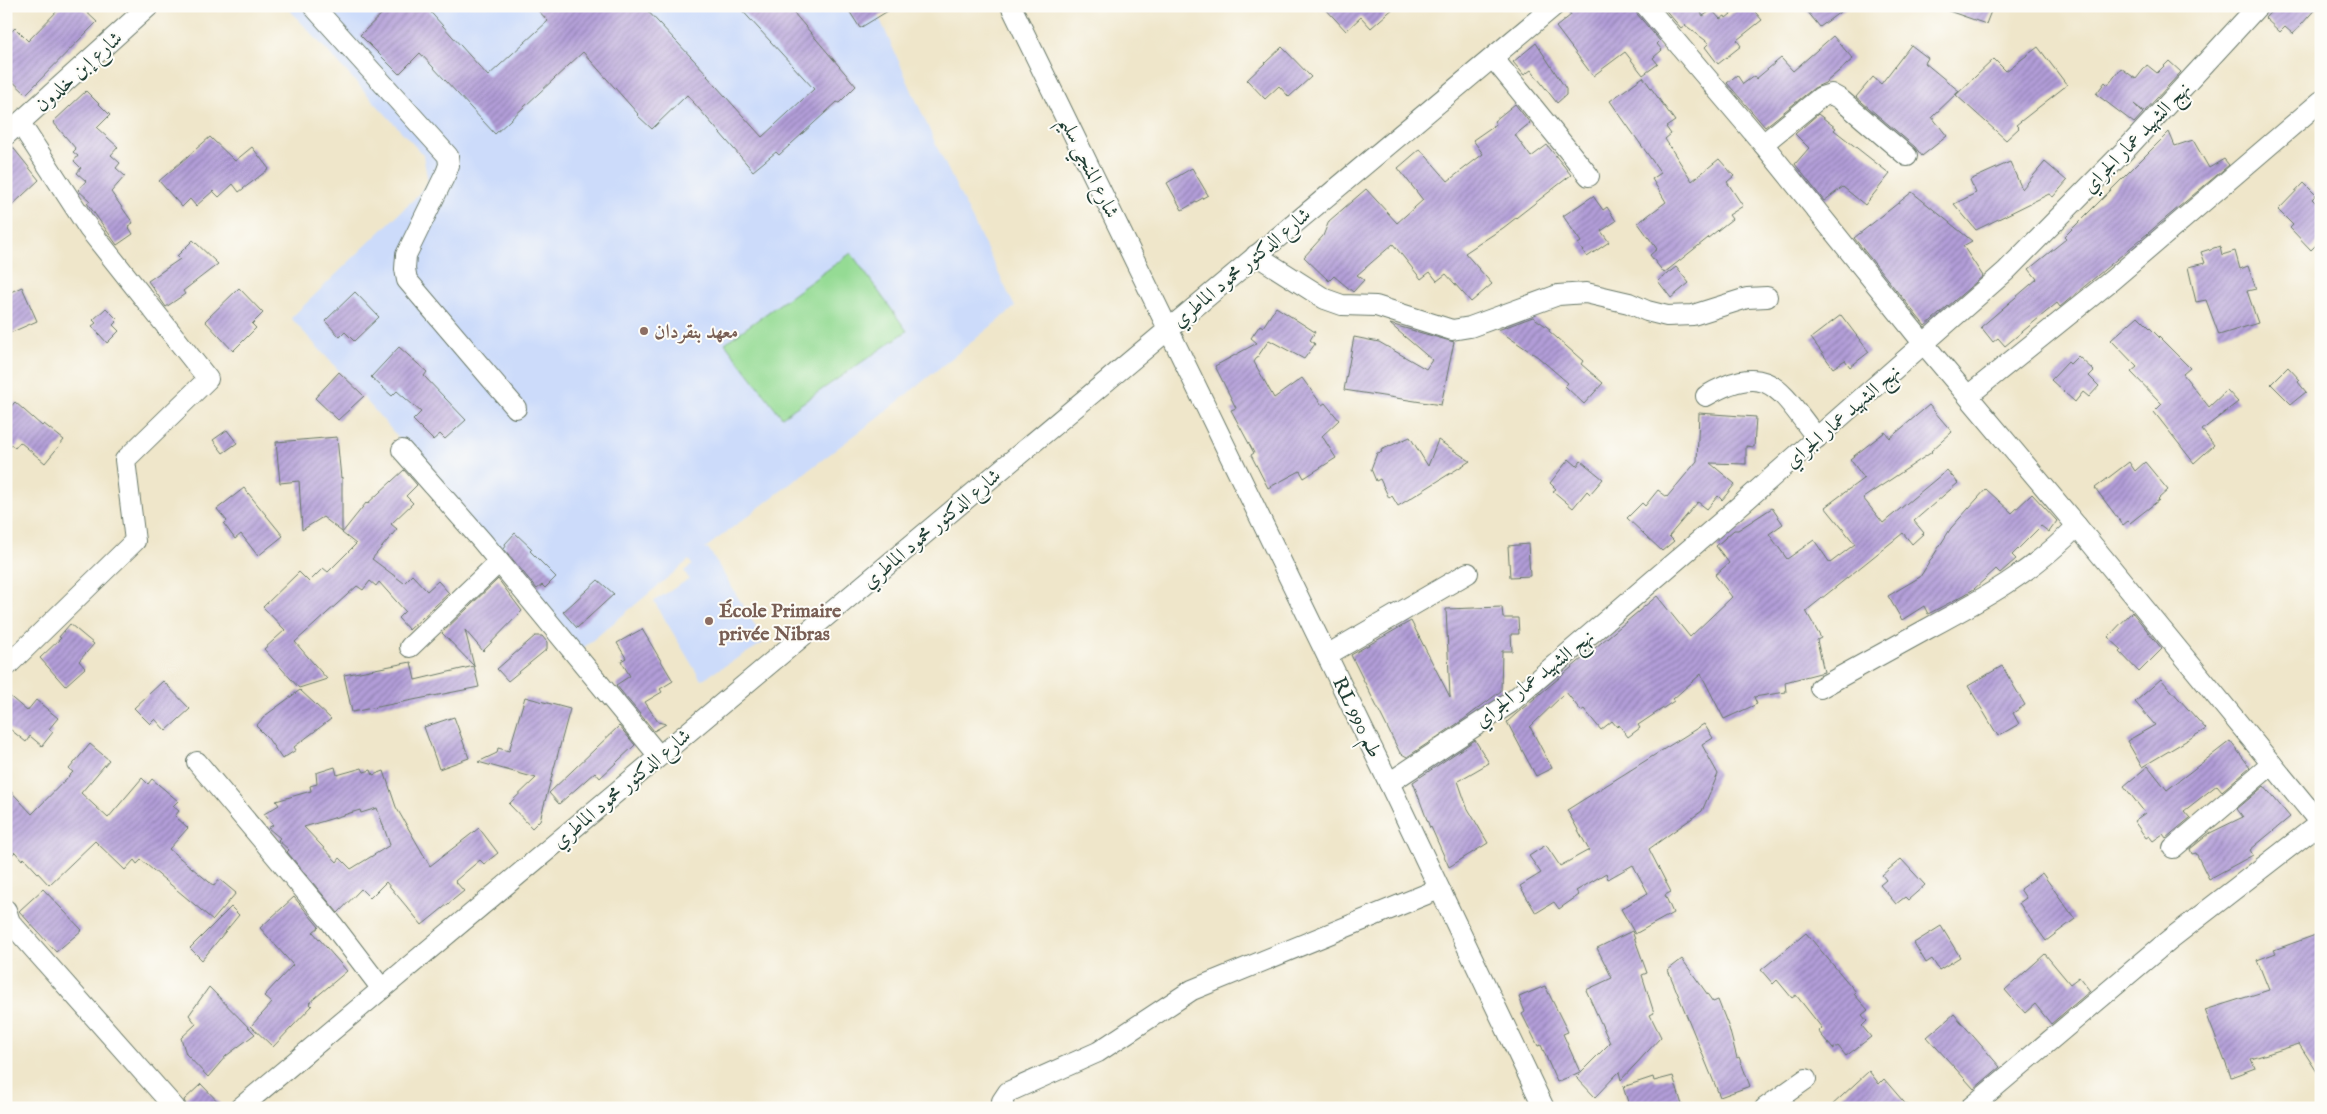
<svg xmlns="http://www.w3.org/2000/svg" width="2327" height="1114" font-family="'IM FELL English',Amiri,serif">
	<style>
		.built { fill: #ccdbfa }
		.grass { fill: #95db94; stroke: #5a8c64 }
		.building { fill: url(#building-hatch); fill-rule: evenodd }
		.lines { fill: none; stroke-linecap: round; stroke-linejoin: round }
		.minor-casing { stroke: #687868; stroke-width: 22 }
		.minor { stroke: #fff; stroke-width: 20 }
		.education-dot { fill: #8d6e63; stroke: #fdfcf7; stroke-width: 2 }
		.labels { text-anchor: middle; stroke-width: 4; stroke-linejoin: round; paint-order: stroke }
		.street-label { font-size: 20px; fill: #1f3d34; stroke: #fdfcf7 }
		.education-label { font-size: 20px; font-weight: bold; fill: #785e54; stroke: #fdfcf7; text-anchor: start }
	</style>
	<defs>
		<pattern id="building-hatch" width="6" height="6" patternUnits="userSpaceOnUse" patternTransform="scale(1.25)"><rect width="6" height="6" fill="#b29dd8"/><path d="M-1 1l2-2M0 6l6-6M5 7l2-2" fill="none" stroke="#9081b0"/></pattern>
	</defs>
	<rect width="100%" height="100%" fill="#fdfcf7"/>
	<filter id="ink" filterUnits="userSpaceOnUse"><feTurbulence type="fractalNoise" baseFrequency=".02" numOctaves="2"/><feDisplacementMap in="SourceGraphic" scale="10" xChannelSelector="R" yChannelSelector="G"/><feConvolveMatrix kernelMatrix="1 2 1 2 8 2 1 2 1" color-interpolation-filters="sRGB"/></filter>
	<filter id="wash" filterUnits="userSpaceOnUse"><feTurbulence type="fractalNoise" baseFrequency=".0096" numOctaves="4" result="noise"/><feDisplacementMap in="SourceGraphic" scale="20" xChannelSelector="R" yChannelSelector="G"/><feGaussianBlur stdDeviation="1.12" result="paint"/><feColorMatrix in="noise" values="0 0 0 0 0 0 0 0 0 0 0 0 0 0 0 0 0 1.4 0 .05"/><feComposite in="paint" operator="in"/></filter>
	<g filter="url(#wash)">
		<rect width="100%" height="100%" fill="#efe6ca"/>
		<path class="built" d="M286 6H846L860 28 879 17 937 147 1015 307 875 420 704 549 708 548 765 642 701 680 654 601 689 579 684 571 692 565 689 560 582 649 370 405 291 318 416 197 428 182 423 155Z"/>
		<path class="grass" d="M851 253 907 331 782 417 725 343Z"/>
		<g id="blocks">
			<g class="building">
				<path d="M62 6H80L97 22 26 94 6 75V37L15 28 28 41Z"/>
				<path d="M390 6H425L488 76 548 21 534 6H643L708 75 707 76 762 137 814 89 738 6H788L856 86 839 103 837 102 779 155 776 152 753 171 687 95 652 129 637 115 638 114 583 52 495 134 420 53 399 74 360 35Z"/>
				<path d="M846 6H896L860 28Z"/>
				<path d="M1323 6H1396L1371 28 1361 17 1346 31Z"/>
				<path d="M1566 6H1634L1637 14 1660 41 1657 44 1662 50 1653 58 1658 64 1643 75 1625 52 1593 76 1556 27 1571 15Z"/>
				<path d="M1662 6H1697L1703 16 1712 10 1720 19 1725 16 1726 18 1741 6H1750L1762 20 1737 40 1741 46 1718 64 1705 47 1709 43 1685 25 1681 28Z"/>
				<path d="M1803 6H1848L1820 27Z"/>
				<path d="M1943 6H1993L1986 24 1943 9Z"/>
				<path d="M2276 6H2318L2293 34 2285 27 2280 32 2265 18Z"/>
				<path d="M1833 36 1853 59 1825 83 1814 88 1765 127 1727 83 1737 75 1743 84 1754 76 1756 79 1781 58 1793 71Z"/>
				<path d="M1536 43 1566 89V95L1557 103 1531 70 1524 75 1513 62Z"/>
				<path d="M1911 45 1928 58 1925 63 1959 91 1932 117 1947 136 1922 156 1915 147 1856 97 1873 77 1881 84Z"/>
				<path d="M1282 47 1311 77 1289 97 1279 86 1265 99 1247 80Z"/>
				<path d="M2038 47 2067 85 2016 125 2019 128 2006 140 1956 95 1994 59 2006 71Z"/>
				<path d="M2169 61 2181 72 2144 112 2134 104 2143 113 2134 123 2096 94 2105 82 2108 85 2121 68 2136 79 2147 65 2157 73Z"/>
				<path d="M1643 77 1675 121 1666 127 1671 134 1665 139 1692 181 1719 159 1734 176 1727 182 1743 206 1729 215 1732 219 1664 273 1650 255 1657 249 1638 223 1666 202 1652 179 1661 173 1610 101Z"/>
				<path d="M86 91 110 115 97 128 118 147 111 155 120 163 116 168 125 176 111 192 133 223 128 226 133 234 117 245 87 203 90 201 78 190 86 181 77 173 81 168 74 161 78 156 73 152 76 149 53 122Z"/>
				<path d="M1515 104 1530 123 1515 135 1531 157 1547 145 1571 175 1503 228 1465 253 1492 284 1471 302 1446 274 1437 281 1430 272 1421 279 1393 244 1357 275 1364 280 1353 292 1334 276 1329 281 1304 257 1323 236 1329 221 1366 189 1397 223 1423 200 1398 168 1420 149 1448 181 1483 154 1473 140 1496 124 1494 121Z"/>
				<path d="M1818 114 1836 128 1834 130 1890 174 1865 205 1843 187 1824 201 1795 164 1809 148 1795 134Z"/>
				<path d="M2169 132 2175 146 2193 140 2209 168 2224 159 2229 165 2060 307 2057 303 2005 346 1998 338 1993 342 1981 327 2037 279 2029 269 2066 239 2064 237Z"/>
				<path d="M210 137 235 161 252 147 269 169 239 192 233 184 219 197 213 191 196 206 190 199 182 207 159 181Z"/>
				<path d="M11 145 39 180 6 211V147Z"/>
				<path d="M2010 162 2022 189 2045 162 2067 181 2053 197 2049 194 1976 230 1954 204 1976 193 1970 180Z"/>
				<path d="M1192 168 1208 195 1182 210 1167 183Z"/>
				<path d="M2304 183 2316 195 2312 199 2321 208V240L2311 250 2290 228 2293 225 2278 210Z"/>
				<path d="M1912 192 1972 241 1963 246 1983 276 1925 326 1854 238Z"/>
				<path d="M1593 196 1603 210 1607 207 1616 221 1601 231 1609 242 1587 257 1578 244 1581 242 1563 216Z"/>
				<path d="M193 240 218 264 183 291 185 294 166 307 148 281 180 259 177 256Z"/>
				<path d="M2220 246 2222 255 2235 251 2240 269 2248 266 2256 289 2247 291 2258 323 2219 335 2206 300 2196 302 2188 267 2205 263 2201 252Z"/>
				<path d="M1676 267 1689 283 1671 298 1658 281Z"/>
				<path d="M22 287 37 321 10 333 6 324V294Z"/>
				<path d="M239 288 263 313 252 324 256 328 233 351 205 321Z"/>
				<path d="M355 292 379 317 354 341 345 332 340 337 325 321Z"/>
				<path d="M1276 307 1315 332 1310 340 1315 344 1304 359 1269 340 1254 362 1274 398 1302 378 1322 405 1325 403 1339 420 1322 436 1336 458 1304 478 1300 471 1268 488 1251 455 1254 453 1231 410 1236 408 1215 366 1257 343 1251 338 1260 325 1263 327Z"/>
				<path d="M106 308 118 320 113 325 119 331 107 343 92 326 96 323 93 320Z"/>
				<path d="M1841 315 1869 352 1850 367 1845 360 1833 368 1811 338Z"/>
				<path d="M2138 316 2190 368 2183 374 2209 407 2227 390 2238 402 2202 430 2214 445 2194 463 2154 412 2162 404 2131 372 2137 367 2111 340Z"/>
				<path d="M1533 317 1550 329 1549 331 1583 361 1581 364 1603 383 1584 404 1565 386 1568 383 1538 357 1498 330Z"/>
				<path d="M1390 324 1454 342 1441 405 1344 390 1354 337 1379 342 1426 369 1432 360Z"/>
				<path d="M399 347 427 372 424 376 466 420 445 439 440 434 433 440 413 420 421 412 397 391 392 396 371 377Z"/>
				<path d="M2078 356 2094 371 2089 376 2099 386 2089 397 2083 392 2075 402 2051 380 2068 362 2070 364Z"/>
				<path d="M2288 367 2300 380 2298 382 2306 392 2291 404 2271 384Z"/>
				<path d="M339 372 364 396 338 420 315 398Z"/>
				<path d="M15 402 42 426 44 424 64 440 45 463 20 442 15 448 6 440V412Z"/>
				<path d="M1929 405 1952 432 1931 451 1932 452 1863 498 1883 523 1947 470 1958 483 1914 521 1924 533 1912 544 1903 533 1806 611 1821 638 1817 640 1824 672 1785 682 1786 692 1754 697 1757 704 1724 719 1701 674 1673 699 1674 701 1638 725 1640 728 1628 737 1619 725 1617 727 1612 721 1601 730 1584 709 1581 711 1566 692 1530 727 1552 768 1536 776 1507 722 1516 714 1657 596 1690 637 1732 597 1715 575 1729 563 1716 546 1734 530H1738L1772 508 1783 524 1769 534 1787 559 1814 540 1830 563 1855 544 1825 507 1864 478 1850 459 1885 432 1890 438Z"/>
				<path d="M1699 413 1756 417 1754 447 1746 446V464L1710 463 1735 484 1722 500 1718 496 1707 509 1698 502 1669 536 1674 541 1662 551 1627 518 1642 503 1645 506 1658 490 1667 497 1697 461Z"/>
				<path d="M227 430 237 443 223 453 213 440Z"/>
				<path d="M337 437 341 478 342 477V532L323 517 302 530 299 481 280 483 276 442Z"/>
				<path d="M1410 437 1428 466 1438 440 1470 461 1398 506 1392 496 1389 498 1380 479 1376 481 1371 469 1377 453 1382 452 1381 450Z"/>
				<path d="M1569 459 1577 466 1581 461 1603 479 1590 494 1587 491 1573 508 1553 491 1556 489 1550 483Z"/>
				<path d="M2129 462 2135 471 2145 462 2168 490 2158 499 2159 500 2130 523 2128 521 2123 525 2095 488Z"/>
				<path d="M404 470 417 485 406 496 413 503 391 524 397 529 372 559 404 583 412 575 427 591 438 581 449 593 409 630 398 618 405 611 379 582 376 586 370 581 363 590 357 586 295 642 327 679 299 688 264 649 285 630 263 607 299 572 309 582 323 568 328 572 356 544 342 533 366 503 367 504Z"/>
				<path d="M244 488 283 536 258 556 241 534 235 539 224 524 227 521 217 509Z"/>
				<path d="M1986 489 2012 513 2032 494 2057 521 2049 532 2041 526 2012 555 2016 559 2000 573 1996 569 1974 589 1964 595 1928 614 1924 606 1902 620 1888 596 1920 577 1951 528Z"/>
				<path d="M515 533 532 549 530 551 556 577 545 588 542 585 537 589 504 549 506 546 505 544Z"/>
				<path d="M1528 544 1530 576 1510 577 1508 546Z"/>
				<path d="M498 579 522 611 483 651 465 630 474 666 442 633Z"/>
				<path d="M598 580 614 594 577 628 563 612Z"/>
				<path d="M1502 607 1503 618H1518L1519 634H1511L1512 651H1502L1501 691 1463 720 1407 757 1400 753 1351 655 1411 621 1450 697 1446 609Z"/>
				<path d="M2132 612 2162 649 2139 672 2119 651 2121 649 2108 637Z"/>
				<path d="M70 624 94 644 79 661 85 668 65 686 40 658 61 638 59 637Z"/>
				<path d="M642 629 673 681 660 689 662 692 645 702 658 722 666 724 654 731 616 685 630 676 621 661 626 658 617 643Z"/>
				<path d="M535 636H542L547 642V649L508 681 497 669Z"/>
				<path d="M411 662 415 680 474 666 479 687 352 712 344 675Z"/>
				<path d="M2002 666 2025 705 2013 713 2019 724 1998 736 1968 686Z"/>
				<path d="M2161 679 2206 729 2142 767 2127 741 2155 725 2135 702Z"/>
				<path d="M163 681 190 709 166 731 155 719 150 724 134 708Z"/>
				<path d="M300 690 331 719 294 747 296 750 282 759 267 737 256 726 266 715Z"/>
				<path d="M6 693 27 711 36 700 58 718 49 729 53 732 42 746 30 736 26 742 6 726Z"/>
				<path d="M525 697 570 709 540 820 532 828 509 804 536 778 478 762 497 753 498 748 509 751Z"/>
				<path d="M454 717 469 758 439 769 424 727Z"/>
				<path d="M1704 724 1713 738 1702 745 1718 774 1702 811 1649 849 1671 892 1665 895 1673 913 1635 934 1621 909 1648 893 1633 865 1608 879 1606 873 1576 891 1579 895 1559 909 1554 902 1536 913 1520 886 1541 873 1529 856 1546 845 1560 866 1589 850 1567 810Z"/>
				<path d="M619 726 635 745 600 778 595 772 559 804 549 793Z"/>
				<path d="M1475 740 1489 763 1458 781 1467 807 1488 843 1449 867 1431 827 1430 828 1413 782Z"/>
				<path d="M2230 741 2250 767 2222 791 2217 785 2184 811 2190 818 2166 838 2163 834 2153 841 2149 836 2146 838 2134 821 2145 813 2124 786 2148 766 2167 790Z"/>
				<path d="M90 744 109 760 81 793 108 818 142 778 148 784 152 779 178 801 173 806 179 811 175 816 188 828 169 849 214 886 219 879 236 893 213 920 141 860 137 864 134 860 125 870 95 841 49 885 24 858 22 860 15 852 6 860V786L32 814 73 772 69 769Z"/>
				<path d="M335 767 337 775 362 768 364 772 371 770 373 775 384 771 396 807 430 866 479 828 498 853 484 864 480 860 455 881 464 891 422 925 386 882 370 898 361 889 338 913 287 852 289 850 278 840 280 838 268 828 273 825 264 814 279 805 276 801 311 791 310 786 317 784 316 773ZM377 808 390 845 351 869 340 858 337 862 304 827 360 810 361 813Z"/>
				<path d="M2264 786 2290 817 2250 850 2253 855 2209 879 2196 853 2192 854 2190 849 2210 833 2243 817 2237 809Z"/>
				<path d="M1901 859 1925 885 1908 900 1905 897 1896 904 1880 885 1886 880 1882 875Z"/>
				<path d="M2042 873 2075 919 2046 941 2019 903 2026 898 2020 889Z"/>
				<path d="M43 889 82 930 56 952 19 911Z"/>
				<path d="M294 897 319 927 313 932 347 971 309 1003 312 1006 273 1047 251 1026 272 1003 264 996 293 965 260 928Z"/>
				<path d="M231 907 239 915 202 960 190 948Z"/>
				<path d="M1941 926 1960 957 1939 970 1932 959 1926 963 1914 943Z"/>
				<path d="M1632 931 1647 973 1642 975 1654 1013 1650 1015 1661 1037 1621 1080 1619 1072 1595 1097 1576 1077 1610 1043 1586 990 1612 978 1597 948Z"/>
				<path d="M1806 933 1856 992 1854 994 1868 1010 1862 1015 1867 1021 1862 1026 1871 1037 1846 1056 1838 1046 1833 1049 1818 1031 1822 1028 1796 995 1792 998 1777 980 1773 984 1761 970Z"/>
				<path d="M2321 933V1078L2299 1044 2251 1059 2255 1068 2231 1077 2205 1010 2269 990 2257 960 2276 953 2274 950Z"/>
				<path d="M2045 954 2070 984 2079 977 2090 991 2051 1024 2035 1004 2025 1013 2005 990Z"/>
				<path d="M1682 959 1713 1002 1718 1000 1729 1028 1737 1058 1739 1057 1750 1086 1720 1097 1668 970Z"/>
				<path d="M1545 986 1568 1032 1563 1034 1580 1072 1557 1082 1541 1045 1538 1046 1522 1014 1525 1012 1519 997Z"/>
				<path d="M209 987 255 1034 226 1056 208 1077 186 1054 181 1038 196 1024 189 1015Z"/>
				<path d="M1954 1014 2000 1067 1974 1089 1927 1037Z"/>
				<path d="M1869 1071 1879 1084 1884 1079 1909 1108H1829Z"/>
				<path d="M1673 1076 1683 1108H1630L1623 1087 1653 1077 1654 1081Z"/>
				<path d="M201 1084 224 1108H187L184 1100Z"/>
			</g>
		</g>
	</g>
	<g filter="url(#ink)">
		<use href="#blocks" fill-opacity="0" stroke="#687868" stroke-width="1"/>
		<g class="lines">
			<defs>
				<g id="minor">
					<path d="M313 6 448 156 449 165 446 173 406 255 405 269 407 280 516 408"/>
					<path d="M1011 6 1389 783 1544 1108"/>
					<path d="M1646 6 1763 144 1924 344 2077 526 2321 824"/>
					<path d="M1493 58 1589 176"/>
					<path d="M6 135 149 6"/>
					<path d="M1763 144 1821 97 1831 94 1840 99 1907 156"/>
					<path d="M1256 255 1325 299 1342 305 1376 306 1452 330 1470 327 1558 295 1586 293 1629 303 1647 311 1667 316 1693 315 1747 298 1767 297"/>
					<path d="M1969 395 2112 280 2321 101"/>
					<path d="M1706 396C1769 359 1780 391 1817 438"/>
					<path d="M402 450 482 541 659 756"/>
					<path d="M410 647 499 562"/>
					<path d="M1327 655 1468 573"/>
					<path d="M6 667 135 541 125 460 208 379 89 229 20 123"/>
					<path d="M1820 688C1856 668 1891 649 1927 629 1983 599 2033 572 2077 526"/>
					<path d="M197 762 330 921 382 989"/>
					<path d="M1389 783 1510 703 1720 523 2006 271 2130 145 2258 6"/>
					<path d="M2173 848 2272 764"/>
					<path d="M6 910 10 922 175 1108"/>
					<path d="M240 1108 1554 6"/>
					<path d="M1004 1108 1002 1101 1008 1092 1098 1052 1192 990 1439 889"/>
					<path d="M1765 1108 1806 1079"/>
					<path d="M1970 1108 2169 940 2320 823"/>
				</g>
			</defs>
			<use href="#minor" class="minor-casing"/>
			<use href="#minor" class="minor"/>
		</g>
	</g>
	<g class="education-dot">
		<circle cx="644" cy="331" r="5"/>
		<circle cx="709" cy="621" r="5"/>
	</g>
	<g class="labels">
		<g class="street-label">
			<text transform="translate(78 71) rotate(-42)" y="7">شارع إبن خلدون</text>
			<text transform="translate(2136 137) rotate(-46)" y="7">نهج الشهيد عمار الجراي</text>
			<text transform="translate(1090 167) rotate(64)" y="7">شارع المنجي سليم</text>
			<text transform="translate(1241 267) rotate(-40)" y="7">شارع الدكتور محمود الماطري</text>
			<text transform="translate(1842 416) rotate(-41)" y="7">نهج الشهيد عمار الجراي</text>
			<text transform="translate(931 528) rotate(-40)" y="7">شارع الدكتور محمود الماطري</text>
			<text transform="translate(1534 678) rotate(-38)" y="7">نهج الشهيد عمار الجراي</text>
			<text transform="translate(1358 717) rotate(64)" y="7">RL طم 990</text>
			<text transform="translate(621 788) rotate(-40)" y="7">شارع الدكتور محمود الماطري</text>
		</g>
		<g class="education-label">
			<text x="654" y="338">معهد بنقردان</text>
			<text x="719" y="617">École Primaire<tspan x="719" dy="23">privée Nibras</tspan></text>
		</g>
	</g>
	<rect width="2327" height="1114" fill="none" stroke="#fdfcf7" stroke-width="25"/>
</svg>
